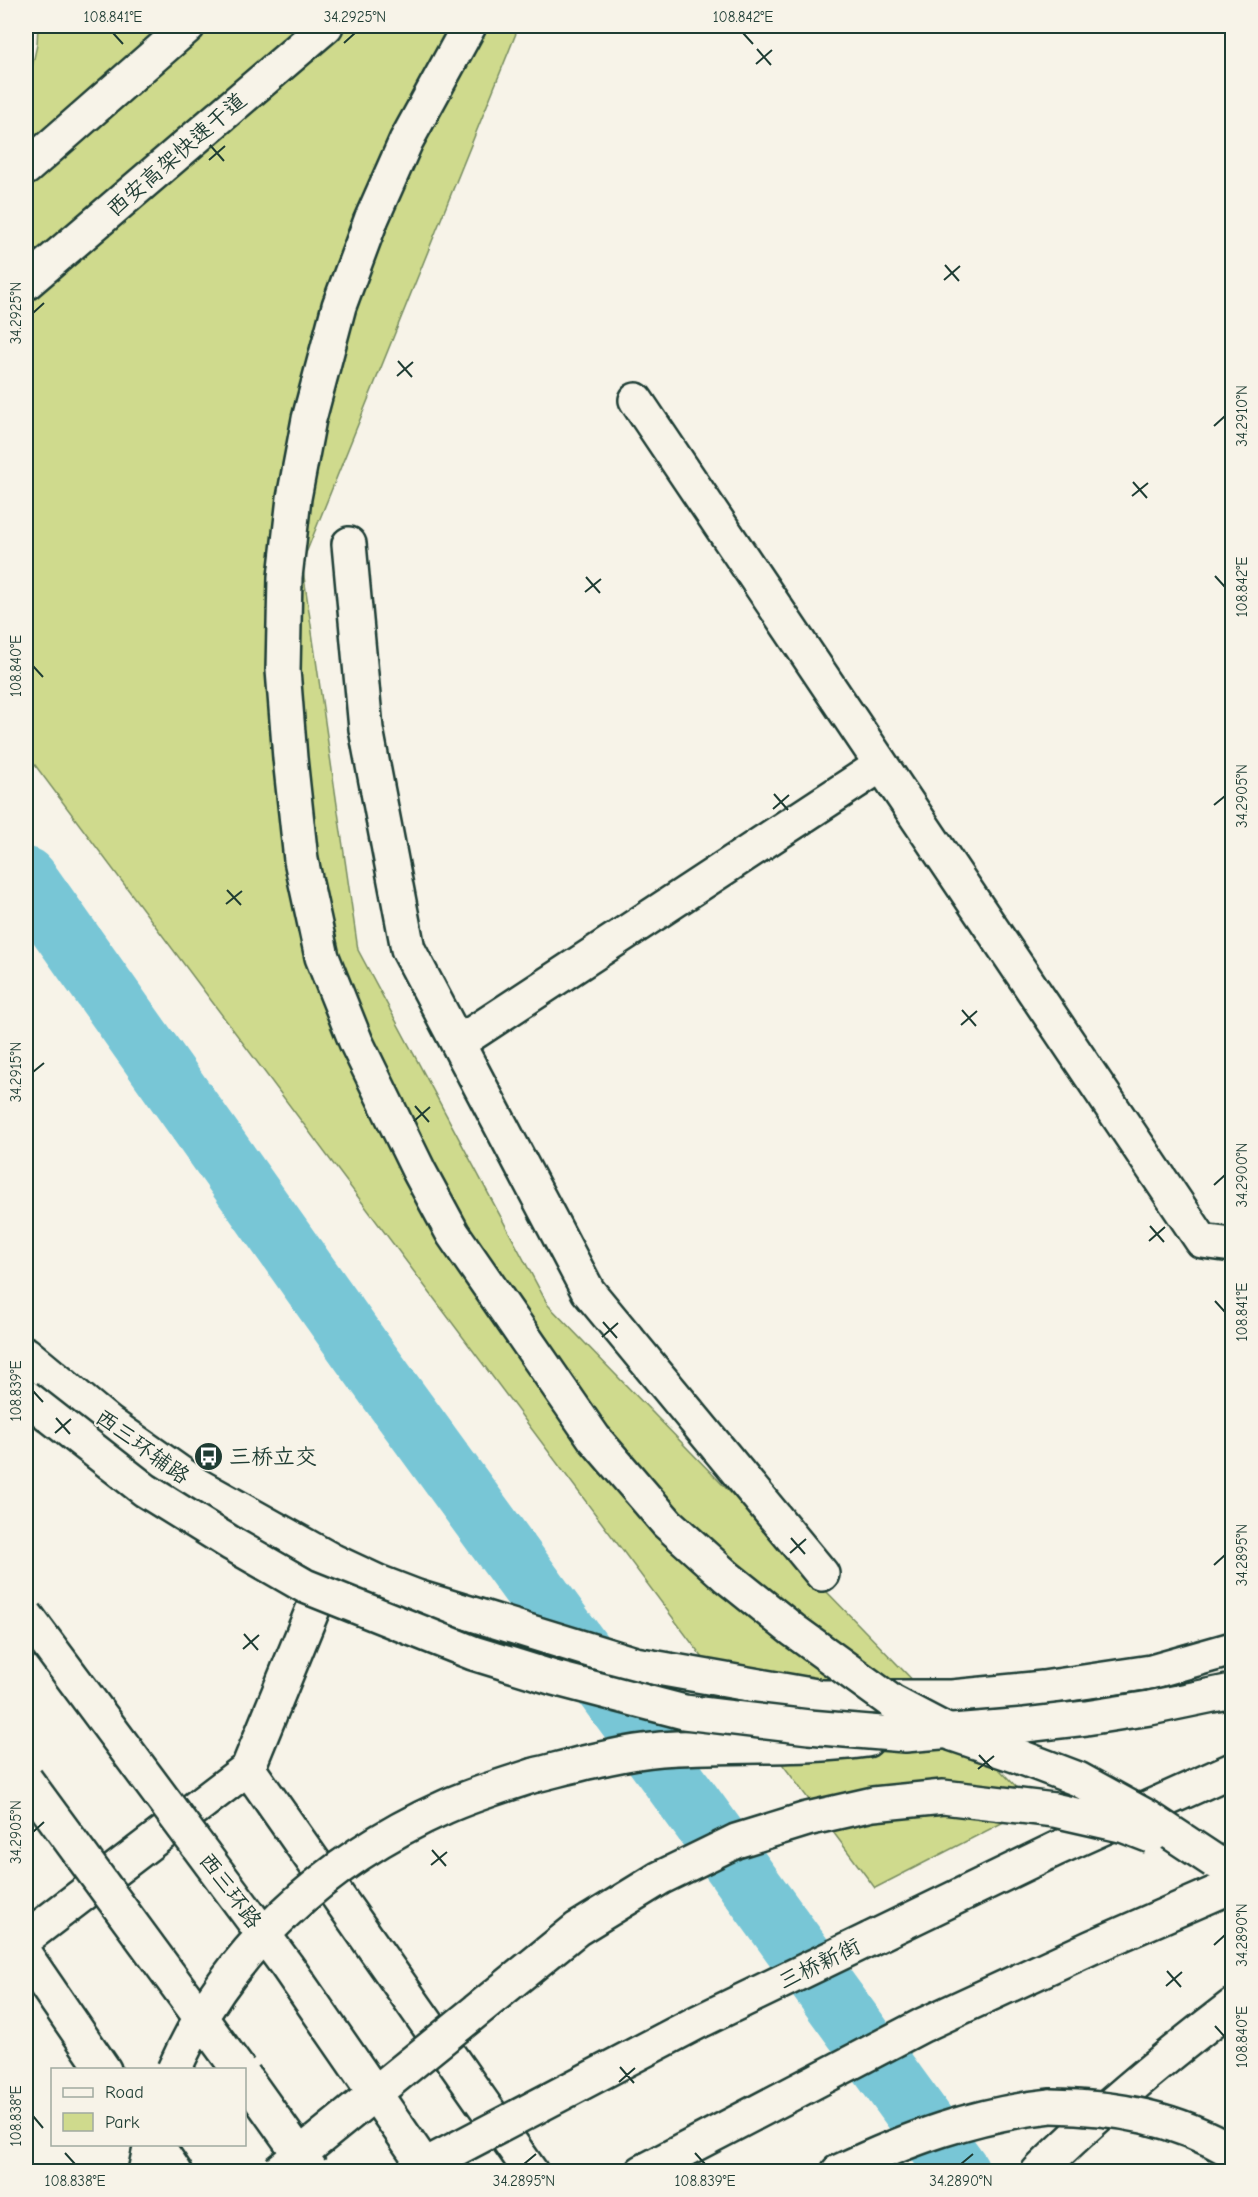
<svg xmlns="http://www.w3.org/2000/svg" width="1258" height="2197" font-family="'Comic Neue','LXGW WenKai TC',sans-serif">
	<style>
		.green { fill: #cfda8d; stroke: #778c60; stroke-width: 1.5 }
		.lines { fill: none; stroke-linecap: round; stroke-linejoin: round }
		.river { stroke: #78c6d6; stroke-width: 62 }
		.minor-casing { stroke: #1f3d34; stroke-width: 38 }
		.major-casing { stroke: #1f3d34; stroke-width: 38 }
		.highway-casing { stroke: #1f3d34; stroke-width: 38 }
		.minor { stroke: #f7f3e8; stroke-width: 33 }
		.major { stroke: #f7f3e8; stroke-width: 33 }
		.highway { stroke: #f7f3e8; stroke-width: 33 }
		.major-bridge-casing { stroke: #1f3d34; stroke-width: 38; stroke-linecap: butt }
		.highway-bridge-casing { stroke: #1f3d34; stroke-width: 38; stroke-linecap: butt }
		.major-bridge { stroke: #f7f3e8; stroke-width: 33 }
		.highway-bridge { stroke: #f7f3e8; stroke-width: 33 }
		.ticks { fill: none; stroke: #1f3d34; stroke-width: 2 }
		.labels { text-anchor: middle; stroke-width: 4.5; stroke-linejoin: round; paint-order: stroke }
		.street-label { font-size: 22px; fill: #1f3d34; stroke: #f7f3e8 }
		.poi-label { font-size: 22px; fill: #1f3d34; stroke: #f7f3e8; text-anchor: start }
		.neatline { fill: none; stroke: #1f3d34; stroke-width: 2 }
		.ticks-label { font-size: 15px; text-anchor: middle; fill: #1f3d34 }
	</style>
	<rect width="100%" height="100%" fill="#f7f3e8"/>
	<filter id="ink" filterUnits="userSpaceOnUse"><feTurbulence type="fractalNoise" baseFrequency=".0167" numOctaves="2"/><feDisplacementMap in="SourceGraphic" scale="12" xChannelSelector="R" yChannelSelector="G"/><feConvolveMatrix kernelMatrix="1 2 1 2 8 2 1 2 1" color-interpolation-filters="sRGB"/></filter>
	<g filter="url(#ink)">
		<path class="green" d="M38 26H519L302 563 358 950 548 1305 1035 1806 875 1888 26 753V94L37 45Z"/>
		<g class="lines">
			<path class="river" d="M26 878 361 1351 959 2172"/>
			<defs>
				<g id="minor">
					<path d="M636 400 1202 1241 1232 1245"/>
					<path d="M349 544 366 729 408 949 588 1291 822 1574"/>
					<path d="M458 1043 881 765"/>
				</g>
				<g id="major">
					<path d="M26 1354 109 1423 197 1485 333 1561 378 1582 417 1597 635 1664 822 1697H952L1043 1688 1151 1672 1232 1649"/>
					<path d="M248 1768 531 2172"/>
					<path d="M26 1938 248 1768 331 1565"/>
					<path d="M870 1939 1056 1849 1232 1770"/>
					<path d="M26 1956 104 2070"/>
					<path d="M156 2144 175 2172"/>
					<path d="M642 2172 923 2025 1092 1947 1232 1886"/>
				</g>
				<g id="highway">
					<path d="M26 168 188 26"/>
					<path d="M371 220 406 141 469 26"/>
					<path d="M26 283 326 26"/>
					<path d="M535 1775C576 1765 618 1753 661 1749 729 1744 799 1749 867 1740"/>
					<path d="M145 2172 151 2144"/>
					<path d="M838 2172C907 2139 975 2114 1051 2106"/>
					<path d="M1038 2172C1099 2112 1164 2058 1232 2006"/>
				</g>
			</defs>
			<use href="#minor" class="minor-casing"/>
			<use href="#major" class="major-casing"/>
			<use href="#highway" class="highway-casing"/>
			<use href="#minor" class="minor"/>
			<use href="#major" class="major"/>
			<use href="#highway" class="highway"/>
			<defs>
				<path id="major-bridge" d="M412 2172 698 2022 870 1939"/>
				<g id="highway-bridge">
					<path d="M371 220 339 306 309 419 294 498 285 577 283 670 290 758 301 860 322 957 356 1042 419 1171 453 1234 594 1438 667 1523 727 1577 793 1630 892 1702 953 1734 1015 1755 1078 1779 1149 1818 1214 1861"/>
					<path d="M26 1397 145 1490 232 1544 305 1586 473 1653 554 1678 684 1712 809 1727 905 1735 1025 1725 1086 1718 1150 1708 1232 1691"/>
					<path d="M26 1615 287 1966 429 2172"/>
					<path d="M26 1780 239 2070"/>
					<path d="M174 2070C227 1950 326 1860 445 1807 474 1794 505 1785 535 1775"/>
					<path d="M244 2076 311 2170"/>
					<path d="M1051 2106C1117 2107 1175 2118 1232 2151"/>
					<path d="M278 2172 577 1929 660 1878 736 1841 807 1819 873 1804 943 1797 1054 1810 1125 1826 1151 1836"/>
				</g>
			</defs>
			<use href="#major-bridge" class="major-bridge-casing"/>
			<use href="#highway-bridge" class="highway-bridge-casing"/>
			<use href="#major-bridge" class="major-bridge"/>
			<use href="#highway-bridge" class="highway-bridge"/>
		</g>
	</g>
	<path class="ticks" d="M113 33 123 44M743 33 753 44M344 43 355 33M757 49 771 65M756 64 772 50M210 145 224 161M209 160 225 146M945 265 959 281M944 280 960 266M33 313 44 303M398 361 412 377M397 376 413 362M1214 426 1225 416M1133 482 1147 498M1132 496 1148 483M1215 576 1225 587M586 577 600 593M585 592 601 579M33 666 43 677M774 794 788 810M1214 805 1225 796M773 809 789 795M227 890 241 905M226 904 242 891M962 1010 976 1026M961 1025 977 1011M33 1072 44 1063M415 1106 429 1122M414 1121 430 1107M1214 1185 1225 1175M1150 1226 1164 1242M1149 1241 1165 1227M1215 1301 1225 1312M603 1322 617 1338M602 1337 618 1323M33 1391 43 1402M56 1418 70 1434M55 1433 71 1419M791 1538 805 1554M790 1553 806 1539M1214 1565 1225 1555M244 1634 258 1650M243 1649 259 1635M979 1755 993 1770M978 1769 994 1756M33 1832 44 1822M432 1850 446 1866M431 1865 447 1852M1214 1945 1225 1935M1167 1971 1181 1987M1166 1986 1182 1972M1215 2026 1225 2037M620 2067 634 2083M619 2082 635 2068M33 2116 43 2128M65 2153 75 2164M695 2153 705 2164M524 2164 536 2154M961 2164 973 2154"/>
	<defs>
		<symbol id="bus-disc" viewBox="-11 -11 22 22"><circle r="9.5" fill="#1f3d34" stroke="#f7f3e8"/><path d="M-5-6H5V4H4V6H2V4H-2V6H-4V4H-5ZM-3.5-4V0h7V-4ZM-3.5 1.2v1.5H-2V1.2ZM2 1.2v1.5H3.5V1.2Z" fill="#fff"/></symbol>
	</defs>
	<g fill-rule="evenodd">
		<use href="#bus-disc" x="192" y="1440" width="33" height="33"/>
	</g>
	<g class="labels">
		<g class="street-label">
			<text transform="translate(176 154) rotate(-41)" y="8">西安高架快速干道</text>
			<text transform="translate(143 1446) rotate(36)" y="8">西三环辅路</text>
			<text transform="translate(231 1890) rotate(53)" y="8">西三环路</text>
			<text transform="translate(819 1963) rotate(-26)" y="8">三桥新街</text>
		</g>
		<g class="poi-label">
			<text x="229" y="1464">三桥立交</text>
		</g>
	</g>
	<rect width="1258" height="2197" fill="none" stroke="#f7f3e8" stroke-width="66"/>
	<rect x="51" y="2068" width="195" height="78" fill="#f7f3e8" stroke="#a1aaa0" stroke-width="1.5"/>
	<rect x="63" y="2088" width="30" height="9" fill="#f7f3e8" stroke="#a1aaa0" stroke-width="1.5"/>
	<text x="105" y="2098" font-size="18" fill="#1f3d34">Road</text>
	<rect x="63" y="2113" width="30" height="18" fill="#cfda8d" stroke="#a1aaa0" stroke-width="1.5"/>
	<text x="105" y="2128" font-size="18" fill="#1f3d34">Park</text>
	<rect x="33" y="33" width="1192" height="2131" class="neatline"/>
	<g class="ticks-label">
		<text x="113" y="22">108.841°E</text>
		<text x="355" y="22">34.2925°N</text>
		<text x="743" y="22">108.842°E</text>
		<text transform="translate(16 313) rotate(-90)" y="5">34.2925°N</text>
		<text transform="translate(1242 416) rotate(-90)" y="5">34.2910°N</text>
		<text transform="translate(1242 587) rotate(-90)" y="5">108.842°E</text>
		<text transform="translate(16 666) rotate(-90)" y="5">108.840°E</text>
		<text transform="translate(1242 796) rotate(-90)" y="5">34.2905°N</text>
		<text transform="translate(16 1072) rotate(-90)" y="5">34.2915°N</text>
		<text transform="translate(1242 1175) rotate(-90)" y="5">34.2900°N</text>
		<text transform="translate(1242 1312) rotate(-90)" y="5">108.841°E</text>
		<text transform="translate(16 1391) rotate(-90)" y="5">108.839°E</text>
		<text transform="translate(1242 1555) rotate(-90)" y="5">34.2895°N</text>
		<text transform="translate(16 1832) rotate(-90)" y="5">34.2905°N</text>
		<text transform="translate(1242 1935) rotate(-90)" y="5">34.2890°N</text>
		<text transform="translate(1242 2037) rotate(-90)" y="5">108.840°E</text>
		<text transform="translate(16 2116) rotate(-90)" y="5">108.838°E</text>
		<text x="75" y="2186">108.838°E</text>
		<text x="524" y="2186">34.2895°N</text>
		<text x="705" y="2186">108.839°E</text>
		<text x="961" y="2186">34.2890°N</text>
	</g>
</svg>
